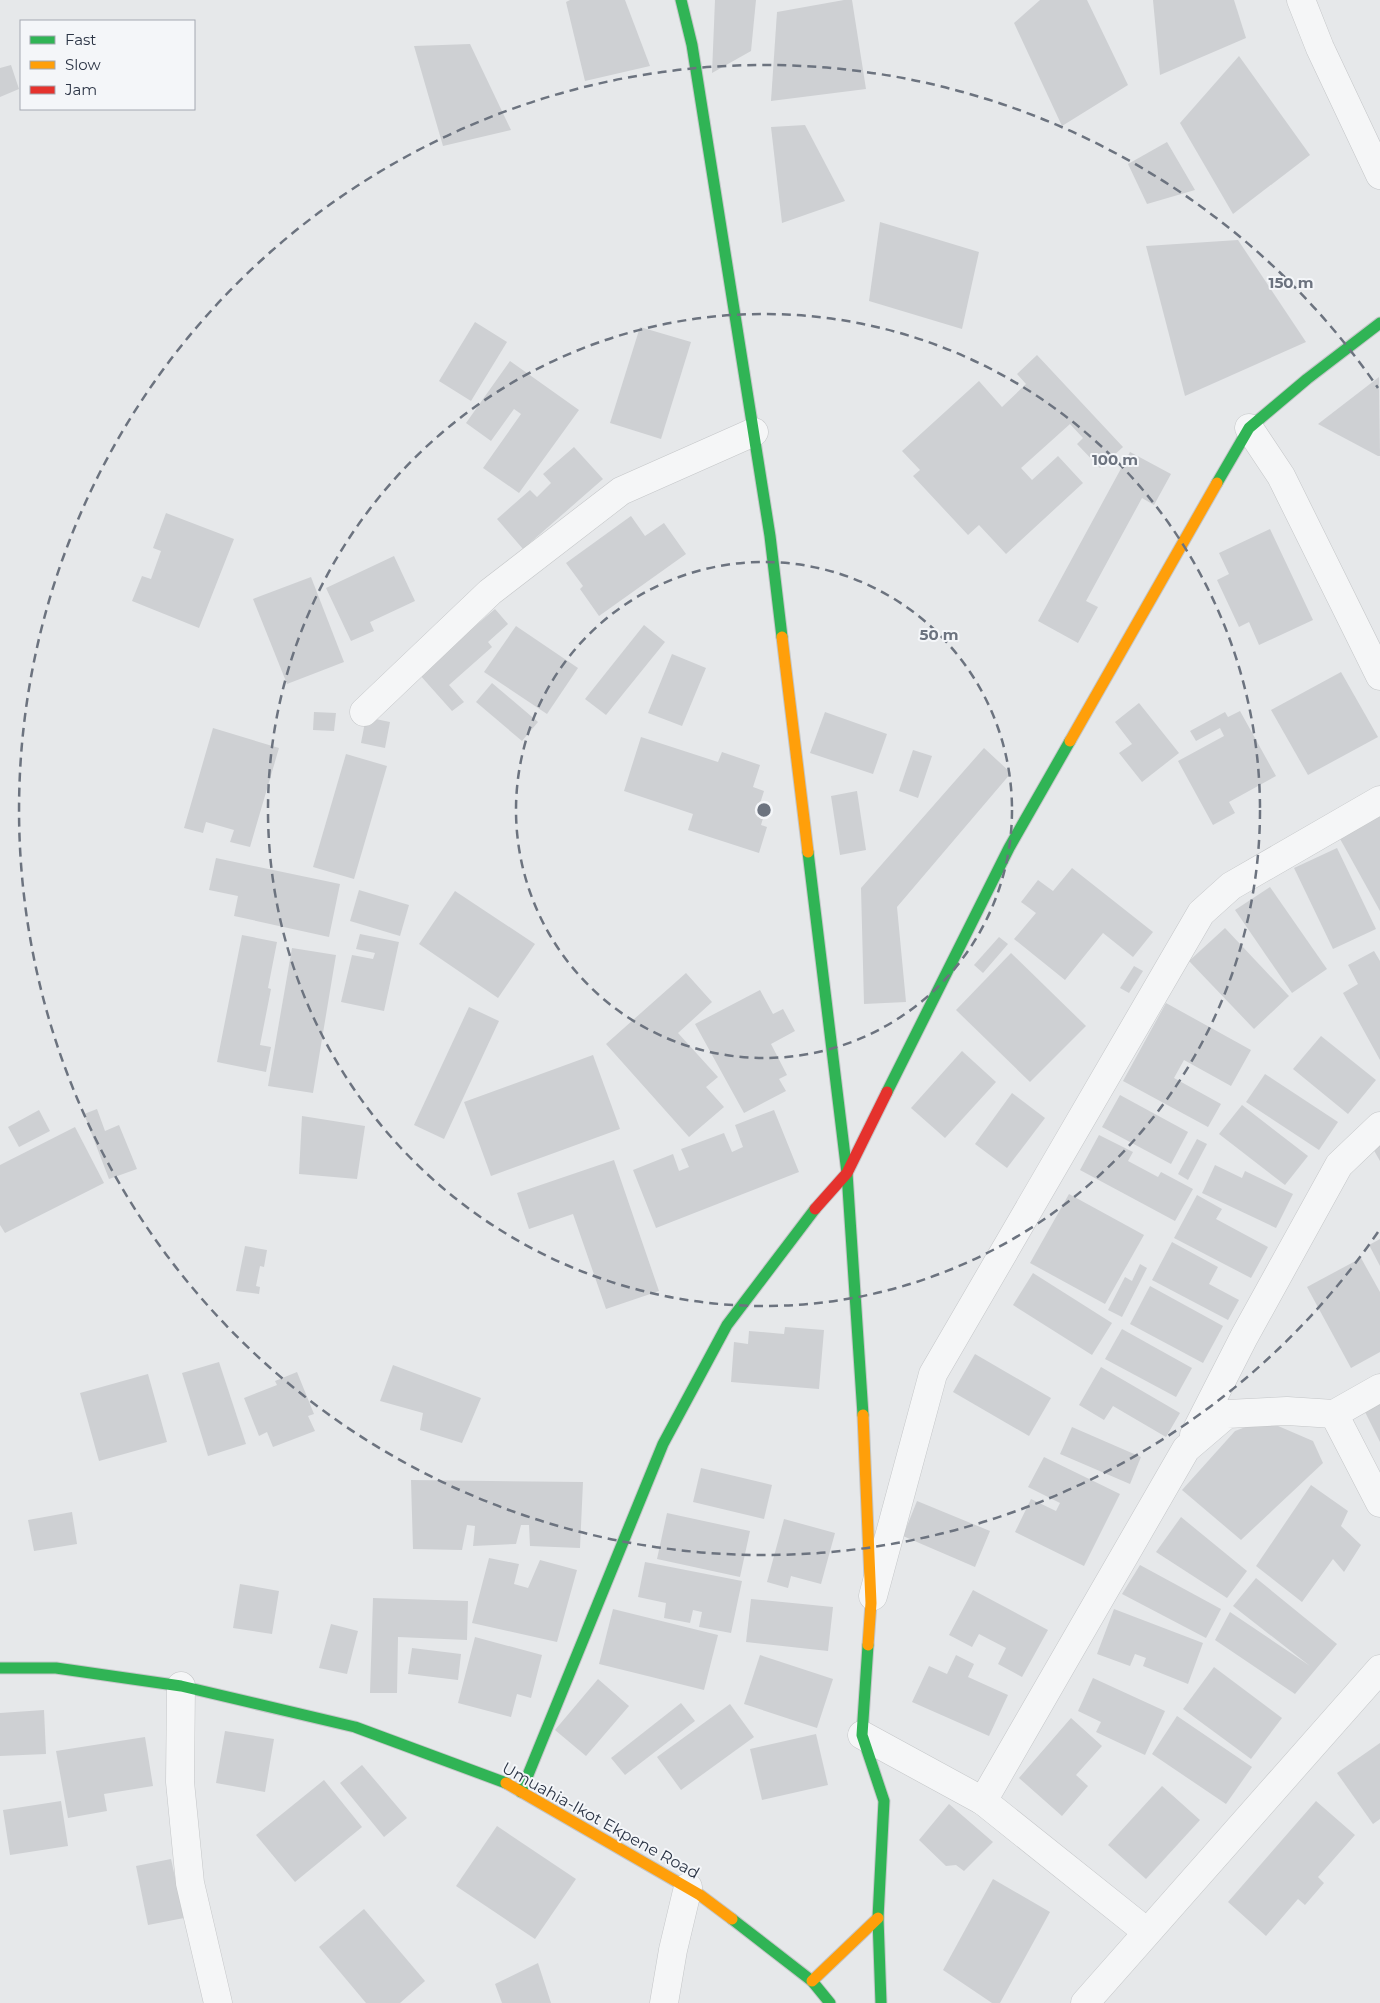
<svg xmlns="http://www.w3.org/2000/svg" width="1380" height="2003" font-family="Montserrat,sans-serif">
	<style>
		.building { fill: #ced0d3 }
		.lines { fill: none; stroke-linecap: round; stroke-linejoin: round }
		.street-casing { stroke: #c4c6c8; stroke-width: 29 }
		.fast-casing { stroke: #c4c6c8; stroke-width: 13 }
		.slow-casing { stroke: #c4c6c8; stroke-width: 13 }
		.jam-casing { stroke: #c4c6c8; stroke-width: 13 }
		.street { stroke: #f5f6f7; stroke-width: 28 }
		.fast { stroke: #30b455; stroke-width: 11 }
		.slow { stroke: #ff9f0a; stroke-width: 11 }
		.jam { stroke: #e5322d; stroke-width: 11 }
		.ring { fill: none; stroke: #6c737f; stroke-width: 2.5; stroke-dasharray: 9 6 }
		.labels { text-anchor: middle; stroke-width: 4; stroke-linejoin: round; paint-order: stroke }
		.street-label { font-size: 16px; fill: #2b3445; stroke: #f4f6f9 }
		.centre { fill: #6c737f; stroke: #f4f6f9; stroke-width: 2.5 }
		.ring-label { font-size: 15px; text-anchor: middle; font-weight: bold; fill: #6c737f; stroke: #f4f6f9; stroke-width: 4; stroke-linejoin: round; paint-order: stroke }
	</style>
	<rect width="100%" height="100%" fill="#e6e8ea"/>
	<g class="building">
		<path d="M570 0H625L650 66 585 81 566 2Z"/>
		<path d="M715 0H756L751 51 712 73Z"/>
		<path d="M844 0H852L866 89 771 101 777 12Z"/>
		<path d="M1040 0H1087L1128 85 1062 126 1014 23Z"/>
		<path d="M1153 0H1234L1246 38 1160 75Z"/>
		<path d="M470 44 511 130 443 146 414 46Z"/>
		<path d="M1239 56 1310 155 1233 214 1180 123Z"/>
		<path d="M11 65 19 89 0 97V68Z"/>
		<path d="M805 125 845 201 782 223 771 127Z"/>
		<path d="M1167 142 1195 190 1147 204 1128 164Z"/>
		<path d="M880 222 979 252 962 329 869 301Z"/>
		<path d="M1238 240 1306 342 1185 396 1146 246Z"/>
		<path d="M475 322 507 342 471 401 439 381Z"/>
		<path d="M640 327 691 342 661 439 610 423Z"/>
		<path d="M1037 355 1123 447 1100 468 1077 444 1083 438 1070 424 1021 468 1032 480 1058 456 1083 483 1006 554 979 525 968 535 913 476 920 470 902 451 979 381 1002 407 1026 384 1017 374Z"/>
		<path d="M510 361 579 410 519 493 483 468 521 414 514 409 491 441 466 423Z"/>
		<path d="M1379 377 1380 456H1378L1318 424Z"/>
		<path d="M574 447 603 479 523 549 497 519 530 490 537 497 551 483 543 474Z"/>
		<path d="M1130 452 1171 474 1154 505 1142 498 1086 601 1098 607 1078 643 1038 621Z"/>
		<path d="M166 513 234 539 199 628 132 601 142 576 151 579 161 551 153 548Z"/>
		<path d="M631 516 645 536 664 523 686 554 599 616 580 589 583 586 566 563Z"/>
		<path d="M1270 529 1313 620 1259 645 1249 622 1239 627 1217 580 1229 574 1219 553Z"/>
		<path d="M394 556 415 601 370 622 374 631 351 641 326 588Z"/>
		<path d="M311 577 344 662 287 684 253 599Z"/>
		<path d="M495 609 508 624 488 642 492 647 449 685 464 702 452 711 419 674Z"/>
		<path d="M644 625 665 642 606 715 585 699Z"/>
		<path d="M516 626 578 668 547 714 484 672Z"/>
		<path d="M672 654 706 668 682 726 648 713Z"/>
		<path d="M1341 672 1378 737 1308 775 1271 710Z"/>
		<path d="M492 683 538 722 522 741 476 702Z"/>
		<path d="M1139 703 1179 753 1142 782 1119 753 1132 744 1115 722Z"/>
		<path d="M1240 711 1276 776 1229 802 1235 813 1213 825 1178 761 1224 736 1220 728 1196 741 1190 731 1225 712 1228 717Z"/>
		<path d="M314 712 336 713 334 731 313 730Z"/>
		<path d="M825 712 887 734 873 774 810 753Z"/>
		<path d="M366 717 390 722 385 748 361 743Z"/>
		<path d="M213 728 279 748 250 847 230 842 234 830 206 822 203 833 184 828Z"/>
		<path d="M641 737 718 762 722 752 760 765 753 787 764 791 757 813 764 815 761 825 767 827 759 853 688 830 693 814 624 791Z"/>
		<path d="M984 748 1011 773 897 907 906 1002 864 1004 861 888Z"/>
		<path d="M913 750 932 756 918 798 899 791Z"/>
		<path d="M346 754 387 766 354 879 313 867Z"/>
		<path d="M857 791 866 850 840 855 831 796Z"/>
		<path d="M1380 815V911L1339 837Z"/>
		<path d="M1337 848 1376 929 1333 949 1294 868Z"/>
		<path d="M216 858 340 884 329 937 234 916 238 896 209 890Z"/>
		<path d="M1072 868 1153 932 1133 957 1103 933 1065 980 1014 939 1036 913 1021 902 1038 880 1053 891Z"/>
		<path d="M1270 887 1327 969 1292 993 1235 910Z"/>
		<path d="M359 890 409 905 400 936 350 921Z"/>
		<path d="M455 891 535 944 498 998 419 944Z"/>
		<path d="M1225 928 1289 996 1254 1029 1189 961Z"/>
		<path d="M360 934 399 942 384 1011 341 1002 352 955 373 959 375 953 356 949Z"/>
		<path d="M242 935 277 942 268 988 271 989 260 1045 271 1047 266 1072 217 1062Z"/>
		<path d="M999 937 1008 944 983 973 974 965Z"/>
		<path d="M292 948 336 955 313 1093 268 1086Z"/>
		<path d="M1374 951 1380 961V1060L1343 993 1358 984 1348 965Z"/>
		<path d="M1011 953 1086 1026 1030 1082 956 1010Z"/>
		<path d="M1134 966 1143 971 1129 993 1120 988Z"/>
		<path d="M686 973 712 1002 678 1033 718 1077 706 1087 724 1107 689 1137 606 1044Z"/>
		<path d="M760 990 773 1014 783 1009 795 1031 771 1044 787 1075 779 1079 786 1091 744 1113 695 1024Z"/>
		<path d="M1166 1003 1251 1050 1231 1086 1184 1060 1174 1078 1221 1104 1208 1127 1123 1081Z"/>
		<path d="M469 1007 499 1021 444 1139 414 1125Z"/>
		<path d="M1321 1036 1376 1080 1348 1114 1293 1069Z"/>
		<path d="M962 1051 996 1082 945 1138 911 1108Z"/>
		<path d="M593 1055 620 1129 491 1176 464 1102Z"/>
		<path d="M1265 1074 1338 1122 1319 1150 1246 1102Z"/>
		<path d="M1012 1093 1045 1118 1007 1168 975 1144Z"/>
		<path d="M1120 1095 1188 1132 1171 1164 1102 1127Z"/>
		<path d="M1242 1105 1308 1156 1285 1185 1219 1134Z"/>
		<path d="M97 1109 105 1131 119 1125 137 1169 109 1179 84 1114Z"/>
		<path d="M39 1110 50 1131 19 1147 8 1127Z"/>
		<path d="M774 1110 799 1172 656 1228 633 1170 673 1154 679 1171 689 1167 681 1149 724 1133 732 1152 743 1147 735 1125Z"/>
		<path d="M302 1116 365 1126 357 1179 299 1174Z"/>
		<path d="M75 1127 104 1183 5 1233 0 1225V1165Z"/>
		<path d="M1099 1135 1133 1152 1128 1161 1158 1177 1161 1172 1193 1189 1175 1221 1080 1170Z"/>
		<path d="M1197 1139 1207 1144 1188 1180 1178 1174Z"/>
		<path d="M1380 1143V1161L1372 1147Z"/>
		<path d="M614 1160 659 1291 606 1309 573 1214 529 1229 517 1193Z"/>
		<path d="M1215 1165 1242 1178 1245 1171 1293 1194 1276 1228 1202 1193Z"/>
		<path d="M1069 1194 1144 1235 1105 1304 1030 1263Z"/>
		<path d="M1197 1195 1222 1209 1216 1219 1268 1247 1251 1278 1174 1238Z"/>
		<path d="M1380 1239V1266L1369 1245Z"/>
		<path d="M1172 1242 1218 1267 1209 1284 1239 1300 1228 1320 1152 1280Z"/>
		<path d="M245 1246 267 1250 264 1267 260 1266 256 1286 260 1287 259 1294 236 1291Z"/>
		<path d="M1361 1258 1380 1292V1352L1351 1368 1307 1287Z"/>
		<path d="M1140 1264 1147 1268 1122 1317 1108 1310 1125 1277 1132 1281Z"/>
		<path d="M1033 1273 1112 1323 1092 1355 1013 1305Z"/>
		<path d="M1150 1286 1223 1326 1203 1363 1130 1324Z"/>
		<path d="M785 1327 824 1330 819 1389 731 1382 734 1342 748 1344 749 1331 784 1334Z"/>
		<path d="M1122 1329 1192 1368 1176 1397 1105 1359Z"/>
		<path d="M975 1354 1051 1398 1029 1436 953 1392Z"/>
		<path d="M219 1362 246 1444 208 1456 182 1373Z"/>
		<path d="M393 1365 481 1398 462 1443 420 1430 423 1413 380 1401Z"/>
		<path d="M1101 1367 1180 1413 1166 1437 1113 1406 1104 1420 1079 1405Z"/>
		<path d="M297 1372 314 1414 308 1416 315 1431 273 1447 267 1432 259 1436 244 1398 277 1385 275 1381Z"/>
		<path d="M148 1374 167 1442 99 1461 80 1393Z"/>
		<path d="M1380 1400V1442L1363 1408Z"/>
		<path d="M1264 1420 1313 1441 1323 1463 1241 1540 1182 1490 1235 1431Z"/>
		<path d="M1072 1427 1141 1457 1130 1484 1060 1454Z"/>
		<path d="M1044 1457 1120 1494 1084 1566 1015 1532 1031 1499 1056 1511 1060 1503 1028 1487Z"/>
		<path d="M701 1468 772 1485 764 1519 693 1502Z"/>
		<path d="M411 1480 583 1482 580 1548 530 1546 529 1525H521L516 1544 473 1546 475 1526 467 1525 462 1550 413 1549Z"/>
		<path d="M1311 1485 1348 1511 1341 1526 1361 1545 1344 1572 1333 1559 1302 1602 1256 1566Z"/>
		<path d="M917 1501 990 1531 975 1567 903 1536Z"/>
		<path d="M72 1512 77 1544 34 1551 28 1520Z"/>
		<path d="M667 1513 750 1531 740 1577 657 1559Z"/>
		<path d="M1181 1517 1247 1571 1227 1598 1156 1552Z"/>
		<path d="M784 1519 835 1533 821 1584 791 1576 788 1588 767 1582Z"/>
		<path d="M489 1558 519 1564 514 1584 528 1588 540 1560 577 1570 557 1642 472 1623Z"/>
		<path d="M645 1562 742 1581 731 1633 699 1627 702 1612 693 1610 690 1623 664 1618 666 1603 638 1597Z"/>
		<path d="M1140 1565 1221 1609 1206 1638 1122 1594Z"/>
		<path d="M1256 1578 1337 1644 1295 1694 1215 1640 1230 1612 1310 1666 1233 1606Z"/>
		<path d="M240 1584 279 1591 272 1634 233 1628Z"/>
		<path d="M973 1590 1048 1630 1022 1677 998 1664 1006 1648 979 1634 972 1647 949 1635Z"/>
		<path d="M373 1598 468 1601 467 1640 398 1637 397 1693H370Z"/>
		<path d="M751 1599 833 1607 828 1651 746 1642Z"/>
		<path d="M613 1609 718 1635 704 1690 599 1664Z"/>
		<path d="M1114 1609 1203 1643 1188 1684 1143 1666 1146 1658 1135 1654 1130 1666 1097 1654Z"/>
		<path d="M331 1624 358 1631 347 1674 319 1668Z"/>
		<path d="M475 1637 542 1655 531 1698 517 1694 511 1717 458 1703Z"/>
		<path d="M412 1648 461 1654 458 1680 408 1674Z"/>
		<path d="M760 1655 833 1679 817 1728 744 1704Z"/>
		<path d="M956 1655 974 1664 968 1677 1008 1695 989 1736 912 1702 929 1666 947 1674Z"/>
		<path d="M1214 1667 1282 1718 1251 1759 1183 1709Z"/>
		<path d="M1093 1678 1165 1711 1145 1755 1096 1732 1101 1722 1078 1711Z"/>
		<path d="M598 1679 629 1706 586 1756 555 1730Z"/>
		<path d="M681 1703 695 1721 625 1775 611 1758Z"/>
		<path d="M730 1704 754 1737 681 1790 657 1757Z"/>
		<path d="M44 1710 46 1754 0 1756V1713Z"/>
		<path d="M1177 1716 1252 1767 1226 1804 1152 1754Z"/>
		<path d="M1071 1718 1102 1746 1076 1775 1088 1786 1062 1816 1019 1778Z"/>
		<path d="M225 1731 274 1739 265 1792 216 1783Z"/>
		<path d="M816 1734 828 1785 762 1800 750 1749Z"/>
		<path d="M145 1737 153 1786 104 1794 107 1811 68 1818 56 1751Z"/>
		<path d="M1380 1743V1819L1373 1824 1337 1773Z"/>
		<path d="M362 1765 407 1818 384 1837 340 1783Z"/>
		<path d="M324 1780 362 1827 295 1882 256 1835Z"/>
		<path d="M1162 1786 1200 1820 1146 1879 1108 1845Z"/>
		<path d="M61 1801 68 1846 10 1855 3 1810Z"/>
		<path d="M1316 1801 1355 1835 1318 1877 1324 1883 1305 1905 1298 1899 1266 1936 1228 1902Z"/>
		<path d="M949 1804 993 1842 964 1871 956 1865 946 1866 919 1840Z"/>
		<path d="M497 1826 576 1879 535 1939 456 1886Z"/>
		<path d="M171 1859 184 1918 148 1925 136 1866Z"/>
		<path d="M993 1879 1050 1912 1000 2003H992L943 1970Z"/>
		<path d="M364 1909 425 1981 400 2003H366L319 1947Z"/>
		<path d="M538 1963 551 2003H502L495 1984Z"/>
	</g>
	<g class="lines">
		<defs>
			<g id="street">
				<path d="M1301 0 1320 48 1380 175"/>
				<path d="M1249 428 1281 476 1380 676"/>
				<path d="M364 712 490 592 621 491 754 432"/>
				<path d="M1334 1414 1380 1503"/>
				<path d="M1194 1435 1244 1337 1339 1165 1380 1126"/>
				<path d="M873 1596 933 1374 1201 913 1231 886 1380 800"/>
				<path d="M181 1686 180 1782 190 1883 218 2003"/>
				<path d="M862 1735 983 1801 1147 1932"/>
				<path d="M983 1801 1186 1449 1227 1414 1287 1411 1334 1414 1380 1388"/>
				<path d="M664 2003 673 1950 688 1887"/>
				<path d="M1085 2003 1380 1669"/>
			</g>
			<g id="fast">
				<path d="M681 0 692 45 770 536 782 637"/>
				<path d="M1217 483 1249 428 1307 379 1380 323"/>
				<path d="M808 852 847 1173 863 1415"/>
				<path d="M887 1092 1009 848 1070 741"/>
				<path d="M868 1645 862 1735 884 1801 878 1918 881 2003"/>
				<path d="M0 1668H56L181 1686 355 1727 506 1783"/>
				<path d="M521 1792 663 1444 727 1325 815 1209"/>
				<path d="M732 1919 812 1981 830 2003"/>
			</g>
			<g id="slow">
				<path d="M782 637 808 852"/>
				<path d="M1070 741 1217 483"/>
				<path d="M863 1415 871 1603 868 1645"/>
				<path d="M506 1783 700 1895 732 1919"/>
				<path d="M812 1981 878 1918"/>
			</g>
			<path id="jam" d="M815 1209 847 1173 887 1092"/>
		</defs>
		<use href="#street" class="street-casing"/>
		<use href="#fast" class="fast-casing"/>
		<use href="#slow" class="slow-casing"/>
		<use href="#jam" class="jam-casing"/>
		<use href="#street" class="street"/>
		<use href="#fast" class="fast"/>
		<use href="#slow" class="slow"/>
		<use href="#jam" class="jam"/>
	</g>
	<g class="ring">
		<circle cx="764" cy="810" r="248"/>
		<circle cx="764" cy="810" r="496"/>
		<path d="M1378 1232A745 745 0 1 1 1378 388"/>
	</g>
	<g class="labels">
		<g class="street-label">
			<text transform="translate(601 1820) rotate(29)" y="6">Umuahia-Ikot Ekpene Road</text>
		</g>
	</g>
	<circle cx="764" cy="810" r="8" class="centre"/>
	<g class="ring-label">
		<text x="1291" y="288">150 m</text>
		<text x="1115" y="465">100 m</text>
		<text x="939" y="640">50 m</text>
	</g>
	<rect x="20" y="20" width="175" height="90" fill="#f4f6f9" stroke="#a4a8b1"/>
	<rect x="30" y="36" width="25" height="8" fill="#30b455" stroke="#a4a8b1"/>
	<text x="65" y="45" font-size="15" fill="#2b3445">Fast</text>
	<rect x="30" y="61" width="25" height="8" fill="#ff9f0a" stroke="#a4a8b1"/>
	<text x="65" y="70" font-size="15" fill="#2b3445">Slow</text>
	<rect x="30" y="86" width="25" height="8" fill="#e5322d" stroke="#a4a8b1"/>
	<text x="65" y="95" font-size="15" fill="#2b3445">Jam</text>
</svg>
